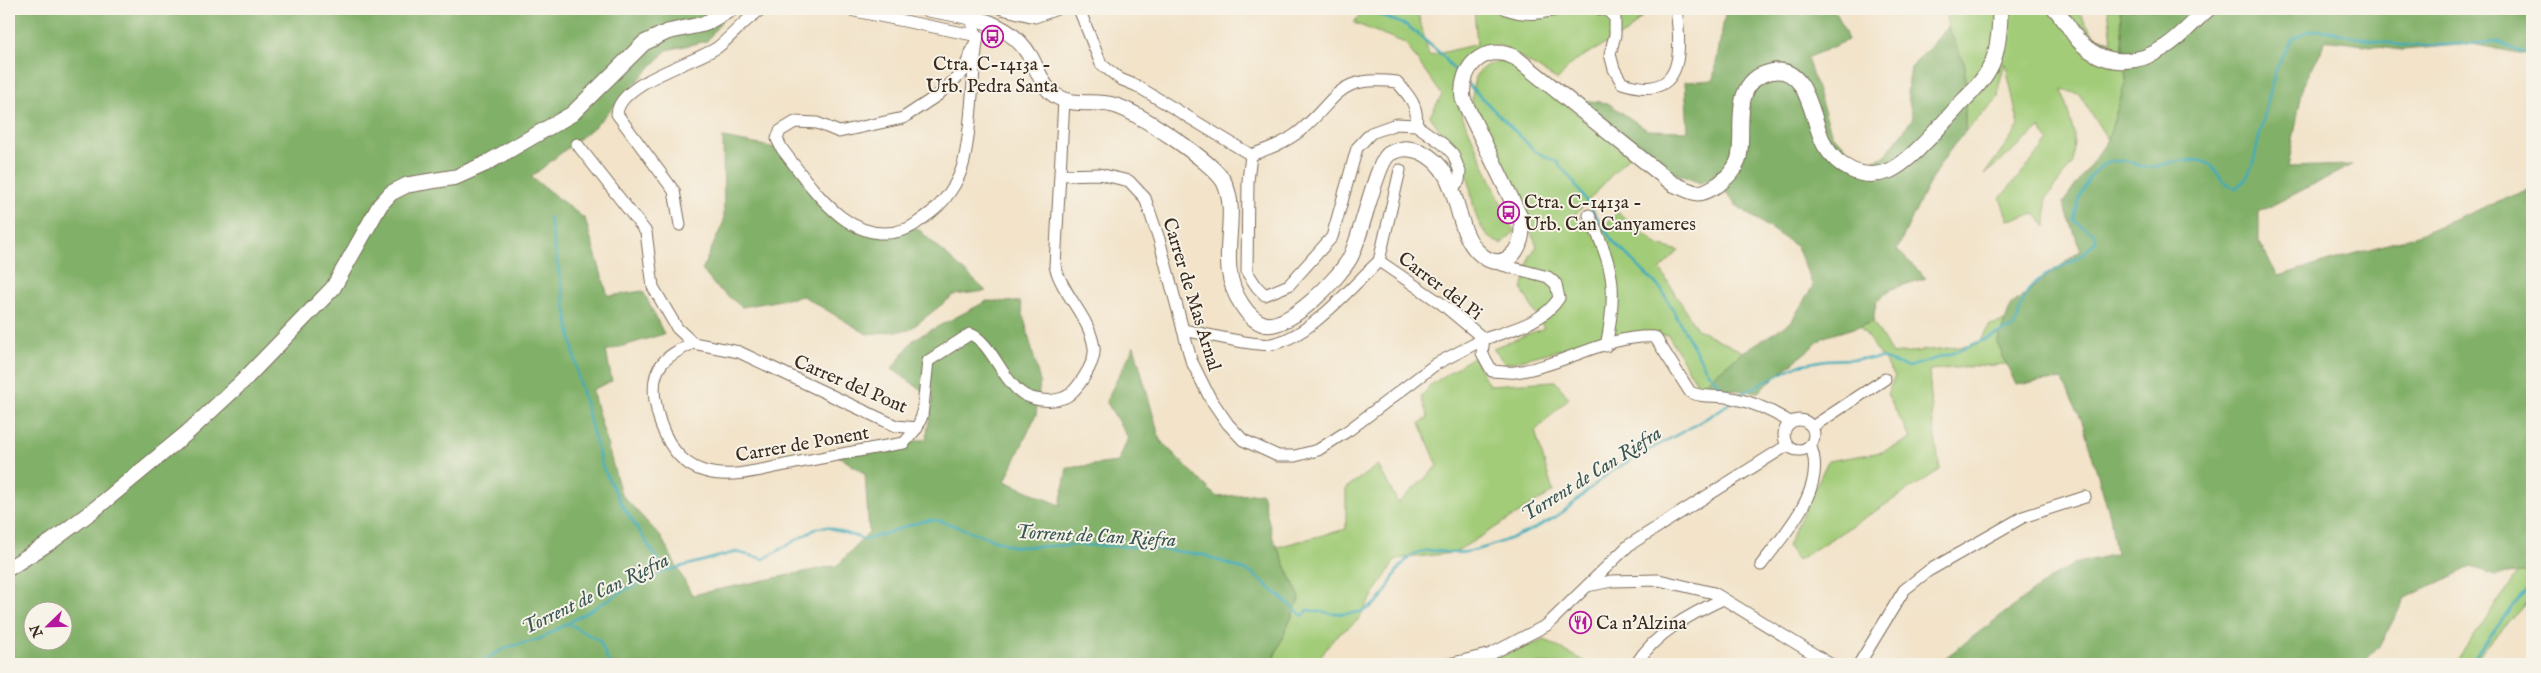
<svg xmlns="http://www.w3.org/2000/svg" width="2541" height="673" font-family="'IM FELL English',serif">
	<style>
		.green { fill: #a2cc78; stroke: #6e7b4b }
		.forest { fill: #81b068; stroke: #5e6d43; fill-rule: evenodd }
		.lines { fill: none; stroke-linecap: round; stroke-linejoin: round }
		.stream { stroke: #3cabba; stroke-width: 2.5 }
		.minor-casing { stroke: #7b6b5a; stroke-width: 13 }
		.major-casing { stroke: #7b6b5a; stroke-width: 17 }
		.minor { stroke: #fff; stroke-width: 11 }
		.major { stroke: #fff; stroke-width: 15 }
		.labels { text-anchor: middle; stroke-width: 4; stroke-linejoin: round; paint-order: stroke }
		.poi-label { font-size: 19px; fill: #3b2a1e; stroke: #f7f3e8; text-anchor: start }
		.street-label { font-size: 19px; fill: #3b2a1e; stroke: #f7f3e8 }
		.water-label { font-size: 20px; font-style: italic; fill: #3b5755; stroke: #f7f3e8 }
	</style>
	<rect width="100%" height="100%" fill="#f7f3e8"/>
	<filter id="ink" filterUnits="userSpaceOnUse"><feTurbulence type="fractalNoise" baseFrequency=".02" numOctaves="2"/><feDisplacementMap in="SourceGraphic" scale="10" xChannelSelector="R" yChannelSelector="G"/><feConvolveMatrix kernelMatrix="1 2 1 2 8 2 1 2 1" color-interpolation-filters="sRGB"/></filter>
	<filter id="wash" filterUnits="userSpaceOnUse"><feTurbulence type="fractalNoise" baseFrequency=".0096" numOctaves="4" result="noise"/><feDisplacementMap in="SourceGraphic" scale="20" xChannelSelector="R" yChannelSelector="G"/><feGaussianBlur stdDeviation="1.12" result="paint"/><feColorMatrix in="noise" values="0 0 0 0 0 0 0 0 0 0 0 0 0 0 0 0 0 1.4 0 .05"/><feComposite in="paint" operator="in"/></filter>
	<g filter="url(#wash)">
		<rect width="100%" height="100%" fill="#f2e3c9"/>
		<g class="green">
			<path d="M1363 9H1417L1429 56 1477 44 1474 9H1649L1628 32 1574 61 1558 80 1500 45 1472 62 1456 102 1514 232 1501 244C1466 230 1476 186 1462 160 1453 145 1440 131 1430 116L1442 95 1405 43 1354 23Z"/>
			<path d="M1948 9H2077L2095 37 2112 41 2108 9H2120L2126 80 2108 140 2079 94 2062 90 2074 134 2073 163 2046 199V227L2036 214 2008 220 2000 198 2049 141 2040 128 1984 175 2019 126 2005 62 1999 85 1998 98 1965 132V66L1948 27 1945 12Z"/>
			<path d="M1506 59 1529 74 1629 156 1576 214 1594 236 1618 212 1658 245 1679 251 1660 269 1697 329 1743 352 1699 387 1668 335 1593 341 1505 364 1493 348 1544 328 1522 290 1530 256 1537 246 1472 105C1473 75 1474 67 1506 59Z"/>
			<path d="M2005 321 1997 343 2007 364 1929 370 1933 425 1940 470 1798 560 1787 546 1828 461 1882 452 1911 439 1887 394 1895 376 1860 326 1873 322 1892 354 1977 345 1990 325Z"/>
			<path d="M1473 357 1489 385 1555 381 1569 398 1535 431 1553 492 1454 553 1396 559 1357 621 1333 639 1316 664H1271L1300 598 1277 547 1346 529V488L1378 465 1398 503 1438 466 1420 423 1428 418 1421 397 1432 384Z"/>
			<path d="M2532 572V596L2472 664H2454L2518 573Z"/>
			<path d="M1545 640 1589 664H1478Z"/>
		</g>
		<g class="forest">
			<path d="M9 9H730L707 41 667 50 594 127 531 177 585 219 608 296 643 291 664 334 606 351 612 381 592 390 621 494 661 537 692 595 838 565 869 532 865 474 837 455 926 439 933 398 892 369 914 339 987 301 1020 302 1040 382 1036 415 1005 481 1060 505 1067 468 1118 462 1128 438 1106 401 1134 346 1160 440 1217 497 1262 493 1272 536 1300 598 1271 664H9ZM32 610H62V640H32Z"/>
			<path d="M1726 9H1829L1837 13 1848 40 1807 58 1832 135 1864 163 1884 157 1913 118 1907 93 1911 68 1948 27 1965 66V132C1933 167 1917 208 1897 250L1926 278 1891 289 1876 302 1873 322 1824 337 1758 392 1699 387 1743 352 1791 322 1813 286 1797 247 1736 205 1715 178 1700 183 1672 172 1581 100 1608 103 1647 130 1688 131 1685 82 1713 80Z"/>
			<path d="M2120 9H2532V66L2525 54 2472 44 2402 50 2326 40 2303 86 2288 167 2352 165 2259 212V243L2278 276 2415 236 2532 188V572L2495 575 2471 567 2405 598 2379 647 2362 664H1937L2051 578 2074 564 2116 554 2110 516 2082 421 2062 379 2016 385 1997 343 2011 305 2081 250 2063 203 2108 140 2126 80Z"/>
			<path d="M723 138 782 149 828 209 873 233 917 228 986 291 954 295 909 330 867 334 803 296 742 307 715 286 702 270 724 221Z"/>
		</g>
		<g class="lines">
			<g class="stream">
				<path d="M1372 12 1408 26 1441 54 1457 73"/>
				<path d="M1469 85 1535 151 1557 162 1573 181 1612 240 1661 289 1707 371 1727 393"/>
				<path d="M549 217 578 377 602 466 621 503 665 571"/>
				<path d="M1739 395 1798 365 1826 360 1881 358 1909 367 1953 353 2014 327C2020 317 2020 304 2026 294 2042 268 2078 267 2096 240L2094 233 2074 221C2079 193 2091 157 2126 161 2135 162 2141 169 2152 167 2165 164 2195 155 2208 164 2221 172 2218 184 2236 188L2246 179 2253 163 2275 72 2283 54 2293 39 2303 33 2316 29 2399 45 2425 46 2500 42 2532 56"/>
				<path d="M569 624 600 641 609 664"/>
				<path d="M476 664 508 647 540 639 627 589 665 571 736 552 764 559 817 528 827 527 866 540 916 523 930 520 941 521 1015 547 1081 545 1144 547 1204 555 1252 573 1303 616 1308 610C1335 614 1366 621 1384 594 1389 587 1392 579 1397 571 1402 565 1408 556 1416 553 1430 548 1440 552 1454 553 1464 553 1477 550 1487 547 1512 538 1541 528 1563 512 1582 497 1598 479 1619 467 1656 444 1696 428 1731 402"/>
				<path d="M2470 664 2514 604 2532 587"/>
			</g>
		</g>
	</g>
	<g filter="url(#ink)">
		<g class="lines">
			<defs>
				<g id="minor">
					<path d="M845 9 978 36"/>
					<path d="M976 9C971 20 971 26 978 36"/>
					<path d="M1002 9 1035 17 1057 9"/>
					<path d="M1079 9 1101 64 1120 79 1137 86 1251 155"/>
					<path d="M1506 9C1526 16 1540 14 1560 9"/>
					<path d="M1600 9 1607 10 1615 18V35L1610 54 1614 69 1622 83C1684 103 1682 52 1676 9"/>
					<path d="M978 36C971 78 973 120 964 161 959 183 943 205 925 217 919 221 913 227 906 229 850 250 811 186 782 149L777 139 780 131 795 122 817 123 839 132 903 118 938 95 963 72Z"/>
					<path d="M577 144 646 232 653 287 677 328 693 343 739 352 896 426 917 428 922 416 928 361 970 334C990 341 1001 377 1019 391 1029 400 1050 403 1063 398 1076 394 1096 362 1094 348 1090 317 1063 296 1055 266L1064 100"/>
					<path d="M1251 155 1248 181 1247 272 1257 287 1265 295 1289 285 1332 237 1357 148 1371 133 1396 124 1416 125 1443 144 1453 154 1460 172 1459 181 1452 189"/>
					<path d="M1251 155C1268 149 1285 143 1300 131 1340 98 1334 75 1397 82 1409 96 1419 106 1416 125"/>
					<path d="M1061 175 1099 174 1129 181 1145 198 1159 239 1191 360 1210 398 1228 424 1243 440 1278 456H1295L1318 450 1349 430 1436 364 1484 339 1442 304 1379 261 1400 170"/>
					<path d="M1589 215C1614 269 1618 288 1606 346"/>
					<path d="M680 225 674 191 617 114C619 82 695 63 718 47 733 35 745 19 762 9"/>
					<path d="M1497 261 1502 265 1548 277 1556 284 1559 298C1543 323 1511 330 1484 339L1482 353 1492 371C1499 371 1508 373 1515 372 1563 366 1608 334 1655 337L1690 392C1704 399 1717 394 1732 398 1753 402 1772 411 1790 422"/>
					<path d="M1183 330C1202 333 1256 347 1271 344 1309 338 1351 287 1379 261"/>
					<path d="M693 343C666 356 650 366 655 400 659 428 673 462 704 471 732 480 767 468 795 463 831 456 867 449 904 443L917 428"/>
					<circle cx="1799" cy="435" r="15"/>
					<path d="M1812 427 1885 379"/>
					<path d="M1761 565C1785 533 1829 487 1810 445"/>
					<path d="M1587 586 1612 581 1659 580 1714 593 1830 664"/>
					<path d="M1449 664 1491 654 1547 625 1629 545 1788 445"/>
					<path d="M1636 664C1655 633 1691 614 1723 599"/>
					<path d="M1859 664 1904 590 1928 571 2023 517 2085 497"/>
				</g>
				<g id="major">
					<path d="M928 9C966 16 1008 19 1030 56 1038 69 1042 88 1056 96 1074 107 1094 100 1113 105 1136 110 1213 162 1224 182 1242 219 1213 262 1242 305 1248 314 1254 321 1264 324 1288 331 1339 278 1350 258 1361 238 1376 163 1389 154 1393 151 1398 150 1403 149 1409 148 1415 150 1421 152 1463 171 1451 225 1478 252 1503 277 1527 249 1521 219L1463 99C1459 67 1484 42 1516 58L1673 184C1680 186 1691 193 1698 193 1705 193 1714 187 1719 184 1727 177 1734 171 1738 161 1747 136 1727 82 1770 72 1809 62 1812 124 1825 146 1838 167 1861 180 1886 172 1908 166 1946 119 1963 101 1993 72 1999 56 2000 14L2002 9"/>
					<path d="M2055 9C2064 18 2070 30 2078 40 2103 67 2136 66 2165 47 2181 37 2194 21 2208 9"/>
					<path d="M9 568 52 541 95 509 187 433 242 382 333 288 380 205 391 193 407 185 456 177 485 164 572 114 644 43 667 32 704 24 731 9"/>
				</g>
			</defs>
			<use href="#minor" class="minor-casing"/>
			<use href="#major" class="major-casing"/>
			<use href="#minor" class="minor"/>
			<use href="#major" class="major"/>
		</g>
	</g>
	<defs>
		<symbol id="bus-ring" viewBox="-11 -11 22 22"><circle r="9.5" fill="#f7f3e8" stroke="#b5179e" stroke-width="1.5"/><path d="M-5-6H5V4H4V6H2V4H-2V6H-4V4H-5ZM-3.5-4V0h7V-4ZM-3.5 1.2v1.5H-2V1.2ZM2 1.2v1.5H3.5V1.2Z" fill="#b5179e"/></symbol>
		<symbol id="restaurant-ring" viewBox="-11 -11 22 22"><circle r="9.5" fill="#f7f3e8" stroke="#b5179e" stroke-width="1.5"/><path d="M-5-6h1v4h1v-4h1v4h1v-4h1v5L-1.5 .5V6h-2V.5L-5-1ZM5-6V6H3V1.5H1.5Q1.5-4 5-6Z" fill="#b5179e"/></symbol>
	</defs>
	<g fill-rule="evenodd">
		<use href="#bus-ring" x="980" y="24" width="25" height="25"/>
		<use href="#bus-ring" x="1496" y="200" width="25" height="25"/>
		<use href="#restaurant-ring" x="1568" y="610" width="25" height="25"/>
	</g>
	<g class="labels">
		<g class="poi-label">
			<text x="992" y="70" text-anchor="middle">Ctra. C-1413a -<tspan x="992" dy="22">Urb. Pedra Santa</tspan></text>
			<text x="1524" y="208">Ctra. C-1413a -<tspan x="1524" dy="22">Urb. Can Canyameres</tspan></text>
			<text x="1596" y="629">Ca n'Alzina</text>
		</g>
		<g class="street-label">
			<text transform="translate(1441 285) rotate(37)" y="7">Carrer del Pi</text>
			<text transform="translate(1193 294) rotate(73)" y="7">Carrer de Mas Arnal</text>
			<text transform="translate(851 383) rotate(23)" y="7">Carrer del Pont</text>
			<text transform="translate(802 443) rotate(-10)" y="7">Carrer de Ponent</text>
		</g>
		<g class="water-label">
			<text transform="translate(1591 473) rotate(-32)" y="7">Torrent de Can Riefra</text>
			<text transform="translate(1096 535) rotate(3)" y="7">Torrent de Can Riefra</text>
			<text transform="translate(595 593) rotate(-26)" y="7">Torrent de Can Riefra</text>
		</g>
	</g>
	<rect width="2541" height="673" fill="none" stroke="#f7f3e8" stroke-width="30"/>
	<g transform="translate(48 626) rotate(247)"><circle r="24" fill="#f7f3e8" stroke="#aca397"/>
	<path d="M0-4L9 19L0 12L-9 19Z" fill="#b5179e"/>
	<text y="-8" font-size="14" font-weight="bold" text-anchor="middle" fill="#3b2a1e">N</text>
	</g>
</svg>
